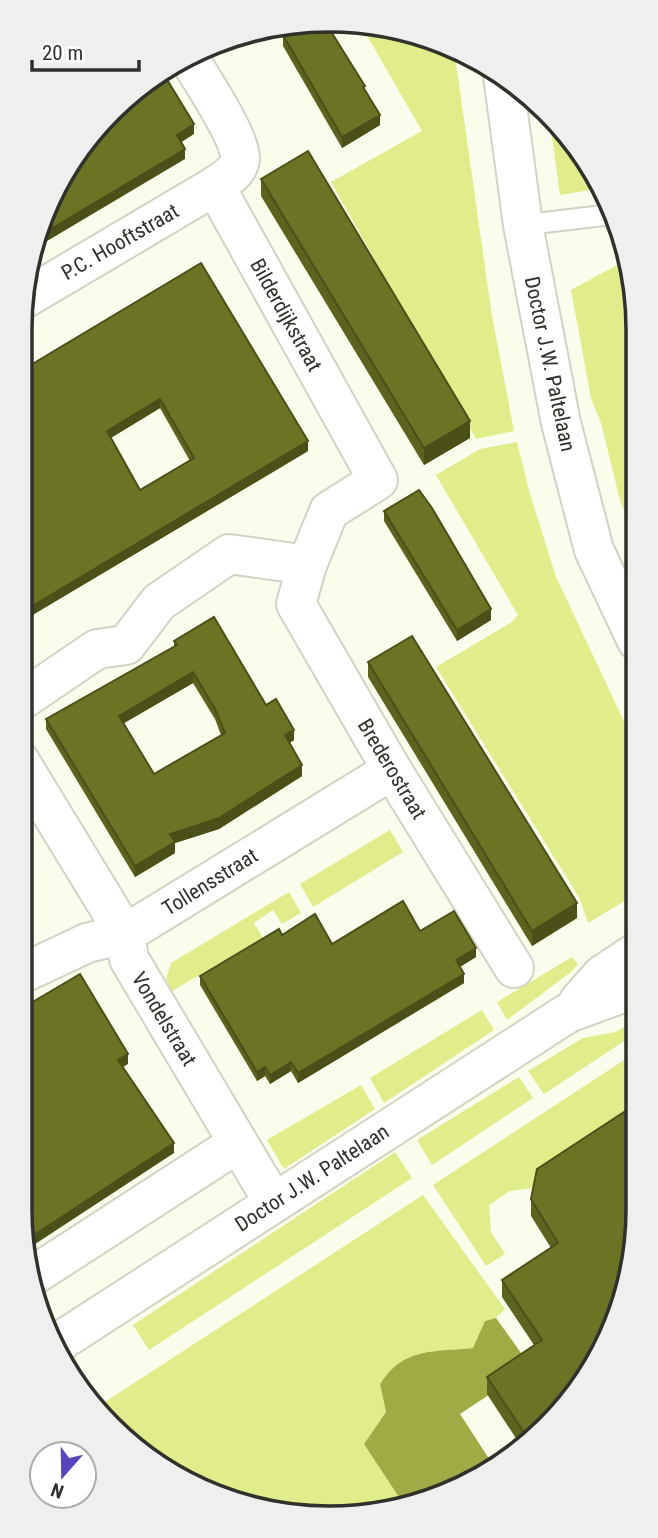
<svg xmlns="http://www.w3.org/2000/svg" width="658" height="1538" font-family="'Roboto Condensed',sans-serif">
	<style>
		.green { fill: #e1ed8b }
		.water { fill: #a0ab45 }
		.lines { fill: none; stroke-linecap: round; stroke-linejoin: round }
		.service-casing { stroke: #d1d3c4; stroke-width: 23 }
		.minor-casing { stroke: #d1d3c4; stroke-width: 42 }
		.tertiary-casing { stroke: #d1d3c4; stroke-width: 42 }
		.service { stroke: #fff; stroke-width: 19 }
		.minor { stroke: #fff; stroke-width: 38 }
		.tertiary { stroke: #fff; stroke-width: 38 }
		.wall { fill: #5c631f; fill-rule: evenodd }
		.shaded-wall { fill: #4b5019 }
		.building { fill: #6b7324; stroke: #4b5019; stroke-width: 2; fill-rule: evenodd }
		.labels { text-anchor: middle; stroke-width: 7; stroke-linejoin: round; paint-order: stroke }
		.street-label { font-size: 21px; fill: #30312b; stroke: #fff }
		.rim { fill: none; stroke: #30312b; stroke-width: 3.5 }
	</style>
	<rect width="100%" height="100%" fill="#fafcec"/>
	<g class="green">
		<path d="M362 27 429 36 454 49 492 316 514 431 476 439 331 182 422 131Z"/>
		<path d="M549 114 574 140 602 188 560 195Z"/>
		<path d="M628 259 636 288 637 547 620 500 601 423 591 398 571 290Z"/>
		<path d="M517 442 530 494 556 577 637 749 638 893 588 923 580 899 436 667 512 622 518 615 436 475 480 449Z"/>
		<path d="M390 830 403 852 313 907 300 884Z"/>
		<path d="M289 892 301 913 282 924 273 910 254 923 263 938 172 991 166 979 171 963Z"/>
		<path d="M572 957 578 964 571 972 507 1020 497 1002Z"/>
		<path d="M482 1010 494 1030 384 1103 370 1078Z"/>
		<path d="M638 1020V1032L544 1094 528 1071 583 1038 615 1032Z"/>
		<path d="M638 1051 639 1127 630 1125 533 1188 510 1191 489 1205 491 1232 505 1254 486 1266 433 1185Z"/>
		<path d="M519 1077 533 1098 432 1165 417 1140Z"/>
		<path d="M361 1085 375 1109 284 1169 267 1140Z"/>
		<path d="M395 1152 412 1178 149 1350 133 1325Z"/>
		<path d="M423 1195 505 1309 496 1318 485 1321 474 1348C434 1352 403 1347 380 1384L386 1412 364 1444 404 1505 370 1516 269 1513 174 1477 96 1413 94 1409Z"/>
	</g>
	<path class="water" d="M496 1318 531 1367 460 1414 495 1468 484 1477 404 1505 364 1444 386 1412 380 1384C403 1347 434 1352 473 1348L485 1321Z"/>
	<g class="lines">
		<defs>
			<path id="service" d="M523 225 616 214"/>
			<g id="minor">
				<path d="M187 55C199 76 241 137 240 159 238 173 225 179 215 186L378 480 329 511 307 565 296 604 392 770 514 968"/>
				<path d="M24 299 215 186"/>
				<path d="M19 702 97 649 126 645 159 602 229 554 307 565"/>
				<path d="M19 760 125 934 129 959 274 1203"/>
				<path d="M19 975 87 943 125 934 392 770"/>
				<path d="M31 1277 238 1143"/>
			</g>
			<g id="tertiary">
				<path d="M503 76 523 225 561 423 594 550 637 641"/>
				<path d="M579 1001 602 975 638 951"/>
				<path d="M56 1344 568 1013 620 994 638 984"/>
			</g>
		</defs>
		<use href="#service" class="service-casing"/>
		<use href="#minor" class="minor-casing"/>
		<use href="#tertiary" class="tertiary-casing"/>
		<use href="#service" class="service"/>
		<use href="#minor" class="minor"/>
		<use href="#tertiary" class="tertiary"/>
	</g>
	<g class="wall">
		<path d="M283 35 365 89 380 125 342 148 283 46Z"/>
		<path d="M261 179 470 438 424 465 261 196Z"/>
		<path d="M201 263 308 451 19 623V372ZM160 408 190 461 140 490 111 438Z"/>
		<path d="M384 511 491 620 457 641 384 521Z"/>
		<path d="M174 641 266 705 294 740 289 743 302 776 219 829 175 843V853L135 877 46 729V719L174 646ZM193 683 215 719 221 735 154 774 124 723Z"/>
		<path d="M368 662 577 918 532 946 368 677Z"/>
		<path d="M282 935 332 944 476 957 460 967 464 983 298 1083 291 1071 270 1084 265 1076 257 1081 200 985V976Z"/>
		<path d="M630 1108 562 1413 521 1446 487 1394V1377L534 1345 502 1297V1280L551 1248 531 1216V1199Z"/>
	</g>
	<g class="shaded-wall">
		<path d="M380 115V125L342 148V137Z"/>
		<path d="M194 124V134L177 145V135Z"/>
		<path d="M185 149V159L32 250 34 239Z"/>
		<path d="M160 399V408L107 440V431Z"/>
		<path d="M470 421V438L424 465V448Z"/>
		<path d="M308 441V451L19 623V614Z"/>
		<path d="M491 609V620L457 641V630Z"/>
		<path d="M193 672V683L119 726V716Z"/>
		<path d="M294 730V740L285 746V735Z"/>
		<path d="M302 765V776L219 829 175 843V853L135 877V866L170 834Z"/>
		<path d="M25 877V892L19 895V881Z"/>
		<path d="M577 903V918L532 946V931Z"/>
		<path d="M476 948V957L456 969V960Z"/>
		<path d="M464 974V983L298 1083V1073Z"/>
		<path d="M128 1054V1064L118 1070V1060Z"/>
		<path d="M291 1062V1071L270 1084V1075Z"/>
		<path d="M265 1067V1076L257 1081V1072Z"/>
		<path d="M174 1143V1153L26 1250 25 1241Z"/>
	</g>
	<g class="building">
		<path d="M309 20 325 22 365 86 363 87 380 115 342 137 283 35Z"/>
		<path d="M163 73 194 124 177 135 185 149 34 239 36 229 96 124Z"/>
		<path d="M308 151 470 421 424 448 261 179Z"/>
		<path d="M201 263 308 441 19 614V372ZM160 399 194 458 140 490 107 431Z"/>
		<path d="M419 490 432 508 491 609 457 630 384 511Z"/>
		<path d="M214 617 266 705 276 699 294 730 285 735 302 765 219 818 170 834 175 842 135 866 46 719 177 645 174 641ZM193 672 215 709 225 733 154 774 119 716Z"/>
		<path d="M412 636 577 903 532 931 368 662Z"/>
		<path d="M19 867 25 877 19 881Z"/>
		<path d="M403 901 420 931 454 911 476 948 456 960 464 974 298 1073 291 1062 270 1075 265 1067 257 1072 200 976 279 929 282 935 315 914 332 944Z"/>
		<path d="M80 974 128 1054 118 1060 174 1143 25 1241 19 1209V1010Z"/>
		<path d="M630 1108 638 1110 639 1209 622 1309 562 1413 529 1440 487 1377 542 1340 502 1280 558 1243 531 1199 537 1169Z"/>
	</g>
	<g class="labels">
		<g class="street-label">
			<text transform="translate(120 242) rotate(-30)" y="7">P.C. Hooftstraat</text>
			<text transform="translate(286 315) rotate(61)" y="7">Bilderdijkstraat</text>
			<text transform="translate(550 364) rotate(78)" y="7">Doctor J.W. Paltelaan</text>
			<text transform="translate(392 769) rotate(59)" y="7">Brederostraat</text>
			<text transform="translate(210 882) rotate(-32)" y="7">Tollensstraat</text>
			<text transform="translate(164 1019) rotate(59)" y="7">Vondelstraat</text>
			<text transform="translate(312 1178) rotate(-33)" y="7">Doctor J.W. Paltelaan</text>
		</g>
	</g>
	<path d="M0 0H658V1538H0ZM329 32H329A297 297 0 0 1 626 329V1209A297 297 0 0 1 329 1506H329A297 297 0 0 1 32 1209V329A297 297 0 0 1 329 32Z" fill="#eeefee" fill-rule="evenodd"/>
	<path class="rim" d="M329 32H329A297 297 0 0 1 626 329V1209A297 297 0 0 1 329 1506H329A297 297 0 0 1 32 1209V329A297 297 0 0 1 329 32Z"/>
	<g transform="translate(63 1475) rotate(200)"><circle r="33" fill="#ffffff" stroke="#acadaa" stroke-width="2"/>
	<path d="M0-5L12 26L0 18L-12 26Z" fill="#5a44bd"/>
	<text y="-10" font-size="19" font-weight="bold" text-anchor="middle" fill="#30312b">N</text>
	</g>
	<path d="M32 60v10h107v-10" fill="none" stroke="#30312b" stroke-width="3.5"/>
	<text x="42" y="60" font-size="21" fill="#30312b" stroke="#ffffff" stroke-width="5" paint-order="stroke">20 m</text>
</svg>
